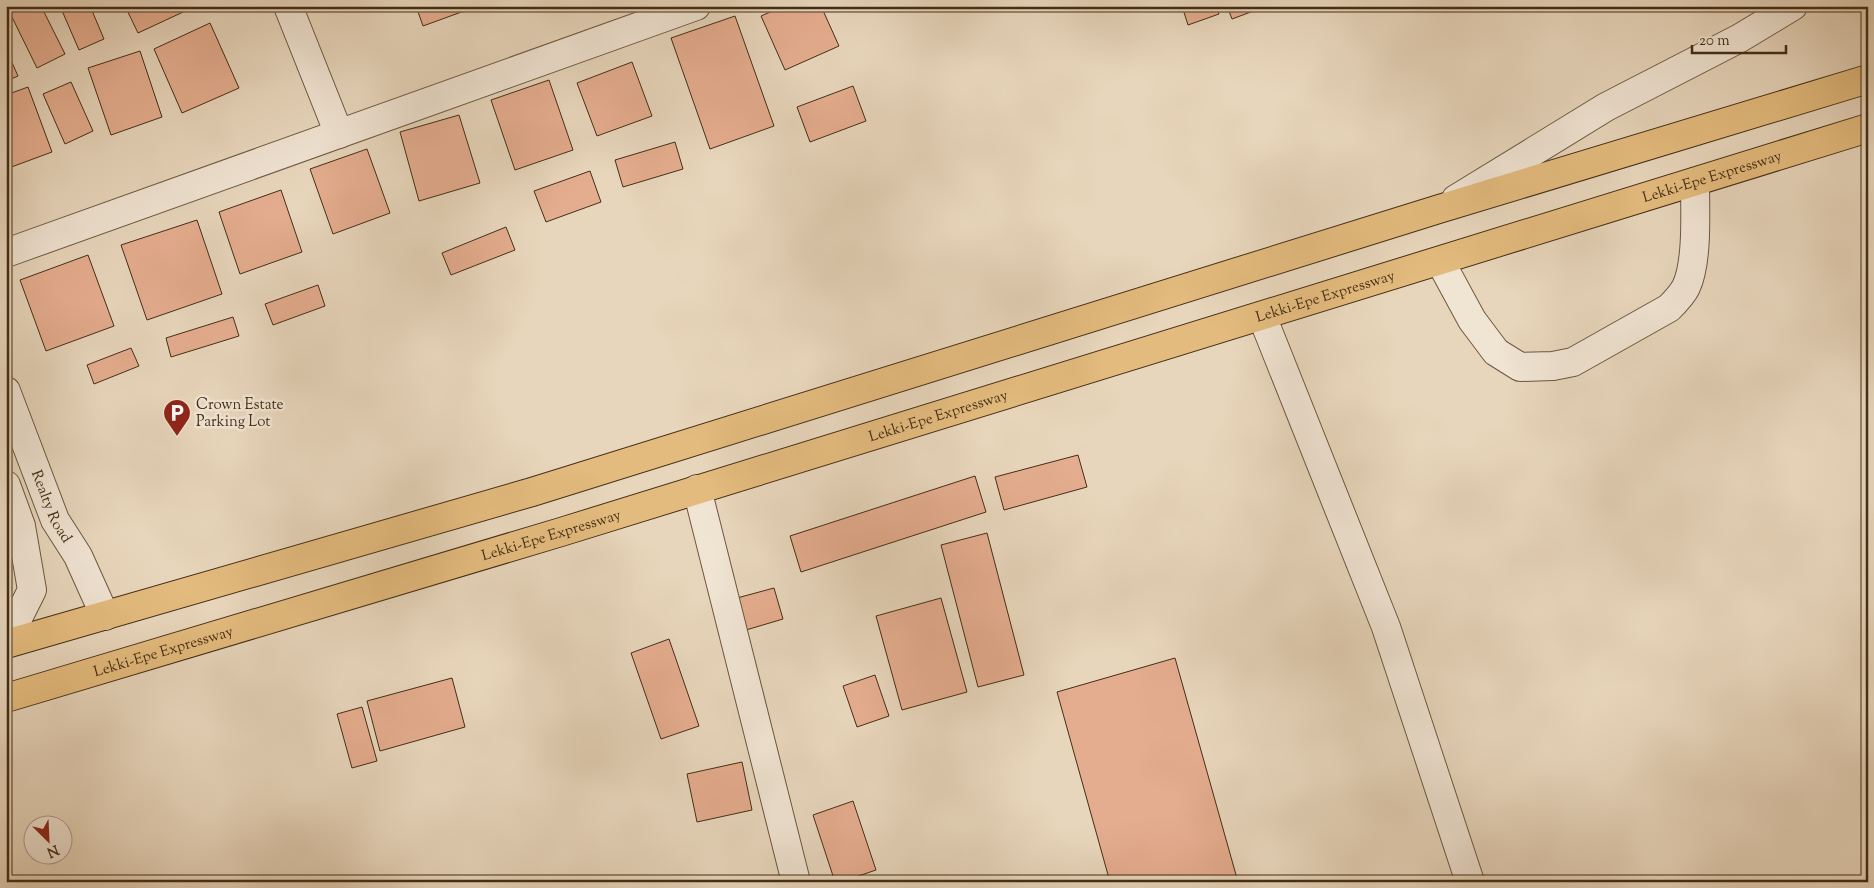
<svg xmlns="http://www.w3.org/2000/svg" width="1874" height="888" font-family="'Sorts Mill Goudy',serif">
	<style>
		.building { fill: #e5ad8f; stroke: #432e15 }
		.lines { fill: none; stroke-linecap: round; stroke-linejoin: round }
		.minor-casing { stroke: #6c583f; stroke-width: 30 }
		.highway-casing { stroke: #432e15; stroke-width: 30 }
		.minor { stroke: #f0e4d3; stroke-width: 28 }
		.highway { stroke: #e4bb7e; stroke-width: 28 }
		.labels { text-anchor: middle; stroke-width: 5; stroke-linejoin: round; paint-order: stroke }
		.street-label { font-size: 15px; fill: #432e15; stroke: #f0e4d3 }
		.poi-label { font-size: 15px; fill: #432e15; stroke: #f0e4d3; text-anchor: start }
	</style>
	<rect width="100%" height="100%" fill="#e8d6bc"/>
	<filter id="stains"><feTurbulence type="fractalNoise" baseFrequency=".004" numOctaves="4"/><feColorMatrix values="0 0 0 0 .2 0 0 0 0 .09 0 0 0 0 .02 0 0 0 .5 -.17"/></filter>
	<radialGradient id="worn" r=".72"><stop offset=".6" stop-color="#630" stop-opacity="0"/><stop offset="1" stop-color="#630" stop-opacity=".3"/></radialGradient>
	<g class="building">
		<path d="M14 6H41L65 54 37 68 8 9Z"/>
		<path d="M60 6H90L104 39 79 50Z"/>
		<path d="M125 6H196L138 33Z"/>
		<path d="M416 6H478L423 26Z"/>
		<path d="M784 6H821L839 46 785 70 761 16Z"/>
		<path d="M1182 6H1216L1219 14 1188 25Z"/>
		<path d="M1227 6H1267L1232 19Z"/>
		<path d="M735 16 774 126 710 149 671 38Z"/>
		<path d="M210 23 239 88 182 113 154 49Z"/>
		<path d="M6 49 18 76 6 81Z"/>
		<path d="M140 51 162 117 111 135 88 68Z"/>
		<path d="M632 62 652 116 597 136 577 83Z"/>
		<path d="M549 80 573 150 515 170 491 100Z"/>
		<path d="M71 82 93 131 65 144 43 94Z"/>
		<path d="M853 86 866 121 810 142 797 107Z"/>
		<path d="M28 87 52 152 6 169V95Z"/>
		<path d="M459 115 480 183 419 201 400 132Z"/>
		<path d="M675 142 683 169 623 187 615 160Z"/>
		<path d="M367 149 390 213 333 234 310 169Z"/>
		<path d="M590 171 601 202 546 222 534 191Z"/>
		<path d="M281 190 302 252 240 274 219 212Z"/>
		<path d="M197 220 222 294 147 320 121 245Z"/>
		<path d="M506 227 515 250 451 275 442 253Z"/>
		<path d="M88 255 114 326 46 351 20 280Z"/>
		<path d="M318 285 325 306 273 325 265 304Z"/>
		<path d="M233 317 239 336 171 357 166 338Z"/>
		<path d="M131 348 139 366 94 384 87 365Z"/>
		<path d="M1078 455 1087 487 1004 510 995 477Z"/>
		<path d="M975 476 986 512 801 572 790 536Z"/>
		<path d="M987 533 1024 675 978 687 941 545Z"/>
		<path d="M774 588 783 619 746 630 737 598Z"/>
		<path d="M941 598 967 692 902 710 876 616Z"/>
		<path d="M669 639 699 726 661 739 631 653Z"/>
		<path d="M1175 658 1238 882H1110L1057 692Z"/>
		<path d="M875 675 889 716 857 727 843 686Z"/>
		<path d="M452 678 465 727 380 751 367 701Z"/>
		<path d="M362 707 377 761 352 768 337 714Z"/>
		<path d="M742 762 752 810 697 822 687 774Z"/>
		<path d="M853 801 876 870 841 882H835L813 815Z"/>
	</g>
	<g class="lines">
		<defs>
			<g id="minor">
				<path d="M288 6 339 134"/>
				<path d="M1456 199 1606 107 1740 38 1793 6"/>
				<path d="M6 253 696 6"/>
				<path d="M1440 261 1472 320 1496 352 1520 367 1553 366 1573 362 1669 308C1676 301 1682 295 1686 287 1698 262 1695 210 1695 182"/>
				<path d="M1262 316 1386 627 1470 882"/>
				<path id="s1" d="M6 391 55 520 78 556 105 616"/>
				<path d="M6 485 21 526 32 590 6 642"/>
				<path d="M697 489 796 882"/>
			</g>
			<g id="highway">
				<path d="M6 644 532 492 1439 209 1868 79"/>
				<path id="s2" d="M6 698 561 532 1868 128"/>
			</g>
		</defs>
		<use href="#minor" class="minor-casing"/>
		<use href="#highway" class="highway-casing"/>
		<use href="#minor" class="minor"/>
		<use href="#highway" class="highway"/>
	</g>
	<defs>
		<symbol id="parking-pin" viewBox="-11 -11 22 30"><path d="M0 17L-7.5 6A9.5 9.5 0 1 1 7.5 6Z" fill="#8f2418" stroke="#f0e4d3"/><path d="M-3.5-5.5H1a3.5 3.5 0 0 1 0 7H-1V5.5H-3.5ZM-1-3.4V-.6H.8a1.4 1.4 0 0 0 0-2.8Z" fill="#fff"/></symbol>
	</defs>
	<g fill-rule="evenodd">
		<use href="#parking-pin" x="161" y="397" width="32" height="43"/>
	</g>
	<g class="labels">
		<g class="street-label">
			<text dy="5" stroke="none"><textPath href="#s2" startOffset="1784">Lekki-Epe Expressway</textPath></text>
			<text dy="5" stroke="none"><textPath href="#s2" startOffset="1379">Lekki-Epe Expressway</textPath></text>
			<text dy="5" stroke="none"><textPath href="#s2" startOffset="974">Lekki-Epe Expressway</textPath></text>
			<text dy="5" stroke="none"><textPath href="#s1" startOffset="124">Realty Road</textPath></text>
			<text dy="5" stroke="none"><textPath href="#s2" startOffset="569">Lekki-Epe Expressway</textPath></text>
			<text dy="5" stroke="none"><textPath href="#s2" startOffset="164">Lekki-Epe Expressway</textPath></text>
		</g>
		<g class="poi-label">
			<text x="196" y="409">Crown Estate<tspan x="196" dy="17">Parking Lot</tspan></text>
		</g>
	</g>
	<rect width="1874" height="888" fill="none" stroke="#e8d6bc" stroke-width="25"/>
	<rect x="8" y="8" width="1859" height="873" fill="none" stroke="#432e15" stroke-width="2.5"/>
	<rect x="12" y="12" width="1849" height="863" fill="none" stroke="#432e15"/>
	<g transform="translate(48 840) rotate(156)"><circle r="24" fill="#f0e4d3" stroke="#ab9b87"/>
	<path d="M0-4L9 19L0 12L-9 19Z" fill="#8f2418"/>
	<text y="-8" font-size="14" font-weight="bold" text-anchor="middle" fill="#432e15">N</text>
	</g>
	<path d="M1692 45v8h94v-8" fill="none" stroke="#432e15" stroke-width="2.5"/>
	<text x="1699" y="45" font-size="15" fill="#432e15" stroke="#f0e4d3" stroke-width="4" paint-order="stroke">20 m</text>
	<rect width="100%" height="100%" filter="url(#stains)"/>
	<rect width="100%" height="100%" fill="url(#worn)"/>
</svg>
